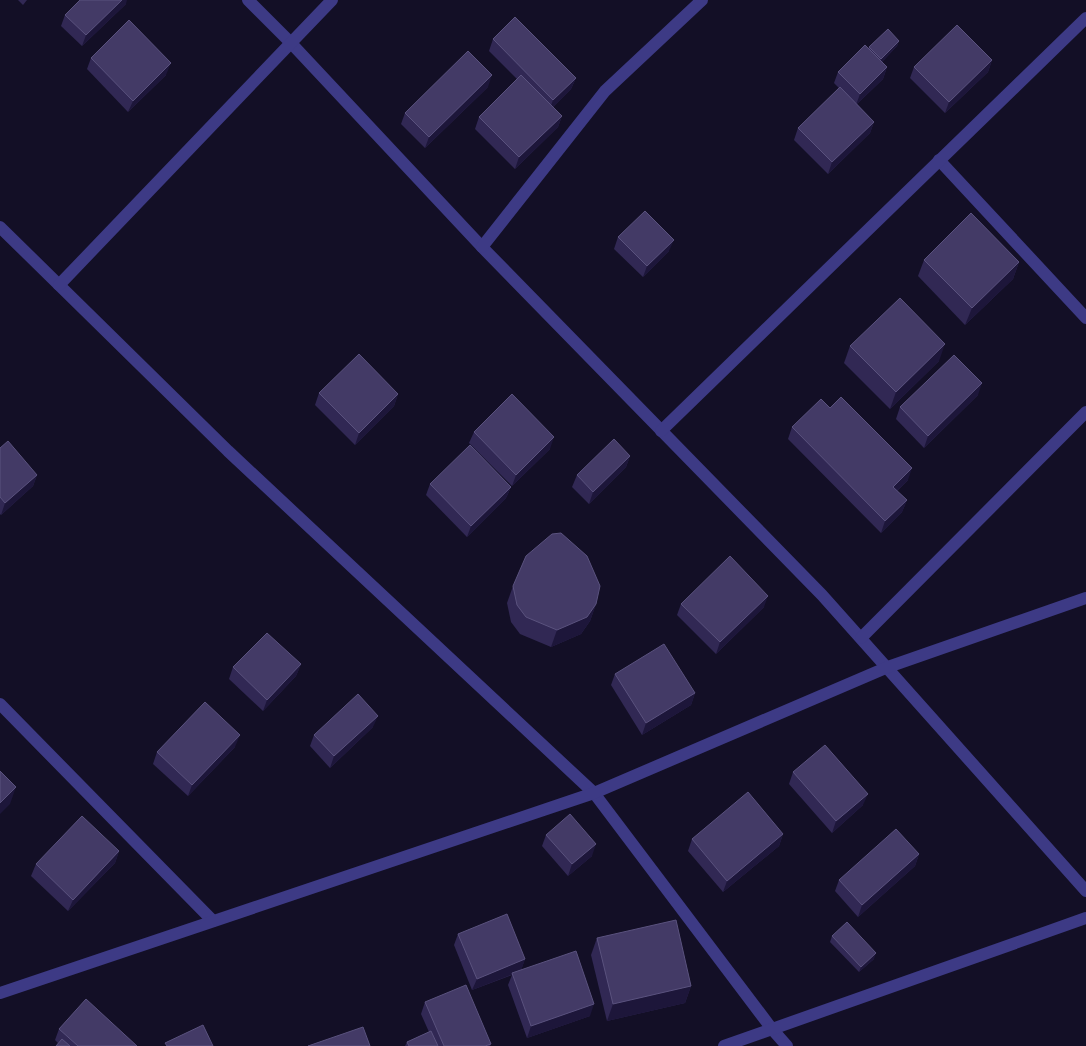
<svg xmlns="http://www.w3.org/2000/svg" width="1086" height="1046" font-family="'Exo 2',sans-serif">
	<style>
		.lines { fill: none; stroke-linecap: round; stroke-linejoin: round }
		.minor { stroke: #3d3a85; stroke-width: 12 }
		.wall { fill: #312854 }
		.shaded-wall { fill: #1d163a }
		.building { fill: #433a66; stroke: #5a527e }
	</style>
	<rect width="100%" height="100%" fill="#130f26"/>
	<g class="lines">
		<g class="minor">
			<path d="M248 0 291 43 482 247 822 595 1086 891"/>
			<path d="M939 160 1086 318"/>
			<path d="M0 227 228 451 594 793 772 1029 787 1046"/>
			<path d="M482 247 605 91 702 0"/>
			<path d="M59 285 332 0"/>
			<path d="M661 431 1086 18"/>
			<path d="M861 638 1086 412"/>
			<path d="M0 704 213 921"/>
			<path d="M0 993 594 793 888 667 1086 598"/>
			<path d="M724 1046 1086 918"/>
		</g>
	</g>
	<g class="wall">
		<path d="M18 0H27L23 5Z"/>
		<path d="M126 4 82 46 61 26 65 15Z"/>
		<path d="M493 39 576 78 571 89 553 107 562 116 558 127 515 169 475 129 479 117 517 79 489 51Z"/>
		<path d="M899 41 897 46 882 62 887 67 883 79 857 104 874 122 870 133 828 174 794 140 798 128 839 88 834 83 838 72 868 49 869 47Z"/>
		<path d="M91 58 166 75 128 112 87 69Z"/>
		<path d="M992 60 988 72 945 113 910 78 914 67Z"/>
		<path d="M488 87 425 148 401 124 405 113Z"/>
		<path d="M618 237 669 251 643 277 614 249Z"/>
		<path d="M924 260 1019 262 1013 279 965 325 918 276Z"/>
		<path d="M850 346 939 361 890 409 844 363Z"/>
		<path d="M319 393 398 394 394 406 355 445 315 405Z"/>
		<path d="M978 395 924 448 896 419 900 407Z"/>
		<path d="M792 427 908 480 897 491 907 500 902 512 881 533 788 439Z"/>
		<path d="M474 432 550 449 512 486 469 443Z"/>
		<path d="M0 448 37 475 33 486 1 515 0 514Z"/>
		<path d="M630 456 626 467 589 504 572 487 577 475Z"/>
		<path d="M430 484 511 487 506 498 467 537 426 495Z"/>
		<path d="M513 586 596 604 590 621 581 634 551 647 520 634 511 622 507 603Z"/>
		<path d="M681 604 764 607 716 654 677 615Z"/>
		<path d="M301 664 296 676 263 711 229 679 233 667Z"/>
		<path d="M615 674 695 693 691 705 642 735 611 685Z"/>
		<path d="M373 727 330 768 310 746 314 735Z"/>
		<path d="M235 747 188 796 153 764 157 752Z"/>
		<path d="M793 772 863 805 832 833 789 784Z"/>
		<path d="M783 834 779 846 723 892 688 851 692 839Z"/>
		<path d="M546 835 592 856 568 876 542 846Z"/>
		<path d="M119 851 115 863 68 911 31 876 36 864Z"/>
		<path d="M919 854 915 866 858 917 835 891 839 880Z"/>
		<path d="M458 934 525 959 521 970 590 1016 527 1038 508 985 512 975 472 990 454 945Z"/>
		<path d="M832 936 874 959 859 972 830 942Z"/>
		<path d="M597 938 691 986 685 1003 607 1021 591 955Z"/>
		<path d="M425 1002 491 1044 490 1046H405L407 1042 429 1032 421 1014Z"/>
		<path d="M59 1029 137 1046H56L58 1043 55 1040Z"/>
	</g>
	<g class="shaded-wall">
		<path d="M122 0H127L126 4 82 46 86 35Z"/>
		<path d="M899 41 897 46 879 65 881 59Z"/>
		<path d="M992 60 988 72 945 113 949 102Z"/>
		<path d="M171 63 166 75 128 112 133 101Z"/>
		<path d="M887 67 883 79 856 105 860 94Z"/>
		<path d="M492 75 488 87 425 148 429 137Z"/>
		<path d="M576 78 571 89 549 111 553 100Z"/>
		<path d="M562 116 558 127 515 169 519 157Z"/>
		<path d="M874 122 870 133 828 174 832 162Z"/>
		<path d="M674 240 669 251 643 277 647 266Z"/>
		<path d="M1019 262 1013 279 965 325 972 308Z"/>
		<path d="M945 344 939 361 890 409 896 392Z"/>
		<path d="M982 383 978 395 924 448 928 436Z"/>
		<path d="M398 394 394 406 355 445 359 433Z"/>
		<path d="M554 437 550 449 512 486 516 475Z"/>
		<path d="M630 456 626 467 589 504 593 492Z"/>
		<path d="M912 468 908 480 889 498 893 487Z"/>
		<path d="M37 475 33 486 1 515 5 503Z"/>
		<path d="M511 487 506 498 467 537 471 526Z"/>
		<path d="M907 500 902 512 881 533 885 521Z"/>
		<path d="M768 596 764 607 716 654 720 642Z"/>
		<path d="M596 604 590 621 581 634 551 647 557 630Z"/>
		<path d="M301 664 296 676 263 711 267 700Z"/>
		<path d="M695 693 691 705 642 735 646 723Z"/>
		<path d="M378 716 373 727 330 768 334 756Z"/>
		<path d="M240 735 235 747 188 796 192 785Z"/>
		<path d="M16 787 10 804 0 814V803Z"/>
		<path d="M868 794 863 805 832 833 836 821Z"/>
		<path d="M783 834 779 846 723 892 727 881Z"/>
		<path d="M596 844 592 856 568 876 572 864Z"/>
		<path d="M119 851 115 863 68 911 73 900Z"/>
		<path d="M919 854 915 866 858 917 862 905Z"/>
		<path d="M876 953 874 959 859 972 861 967Z"/>
		<path d="M525 959 521 971 472 990 477 979Z"/>
		<path d="M691 986 685 1003 607 1021 613 1004Z"/>
		<path d="M594 1004 590 1016 527 1038 531 1026Z"/>
	</g>
	<g class="building">
		<path d="M80 0H122L86 35 65 15Z"/>
		<path d="M515 17 576 78 553 100 493 39Z"/>
		<path d="M129 20 171 63 133 101 91 58Z"/>
		<path d="M957 25 992 60 949 102 914 67Z"/>
		<path d="M888 29 899 41 881 59 869 47Z"/>
		<path d="M865 45 887 67 860 94 838 72Z"/>
		<path d="M468 51 492 75 429 137 405 113Z"/>
		<path d="M521 75 562 116 519 157 479 117Z"/>
		<path d="M840 87 874 122 832 162 798 128Z"/>
		<path d="M645 211 674 240 647 266 618 237Z"/>
		<path d="M971 213 1019 262 972 308 924 260Z"/>
		<path d="M900 298 945 344 896 392 850 346Z"/>
		<path d="M359 354 398 394 359 433 319 393Z"/>
		<path d="M954 355 982 383 928 436 900 407Z"/>
		<path d="M512 394 554 437 516 475 474 432Z"/>
		<path d="M841 397 912 468 893 487 907 500 885 521 792 427 821 399 830 408Z"/>
		<path d="M614 439 630 456 593 492 577 475Z"/>
		<path d="M8 441 37 475 5 503 0 497V448Z"/>
		<path d="M470 445 511 487 471 526 430 484Z"/>
		<path d="M561 533 587 556 600 586 596 604 587 617 557 630 526 617 517 605 513 586 526 556 552 534Z"/>
		<path d="M730 556 768 596 720 642 681 604Z"/>
		<path d="M267 633 301 664 267 700 233 667Z"/>
		<path d="M664 644 695 693 646 723 615 674Z"/>
		<path d="M358 694 378 716 334 756 314 735Z"/>
		<path d="M205 702 240 735 192 785 157 752Z"/>
		<path d="M825 745 868 794 836 821 793 772Z"/>
		<path d="M0 771 16 787 0 803Z"/>
		<path d="M748 792 783 834 727 881 692 839Z"/>
		<path d="M570 814 596 844 572 864 546 835Z"/>
		<path d="M82 816 119 851 73 900 36 864Z"/>
		<path d="M896 829 919 854 862 905 839 880Z"/>
		<path d="M507 914 525 959 477 979 458 934Z"/>
		<path d="M676 920 691 986 613 1004 597 938Z"/>
		<path d="M847 922 876 953 861 967 832 936Z"/>
		<path d="M576 951 594 1004 531 1026 512 973Z"/>
		<path d="M466 985 491 1044 485 1046H444L425 1002Z"/>
		<path d="M86 999 137 1046H78L59 1029Z"/>
		<path d="M203 1025 213 1046H167L165 1043Z"/>
		<path d="M363 1027 370 1046H308Z"/>
		<path d="M431 1031 438 1046H409L407 1042Z"/>
		<path d="M62 1039 70 1046H56Z"/>
	</g>
</svg>
